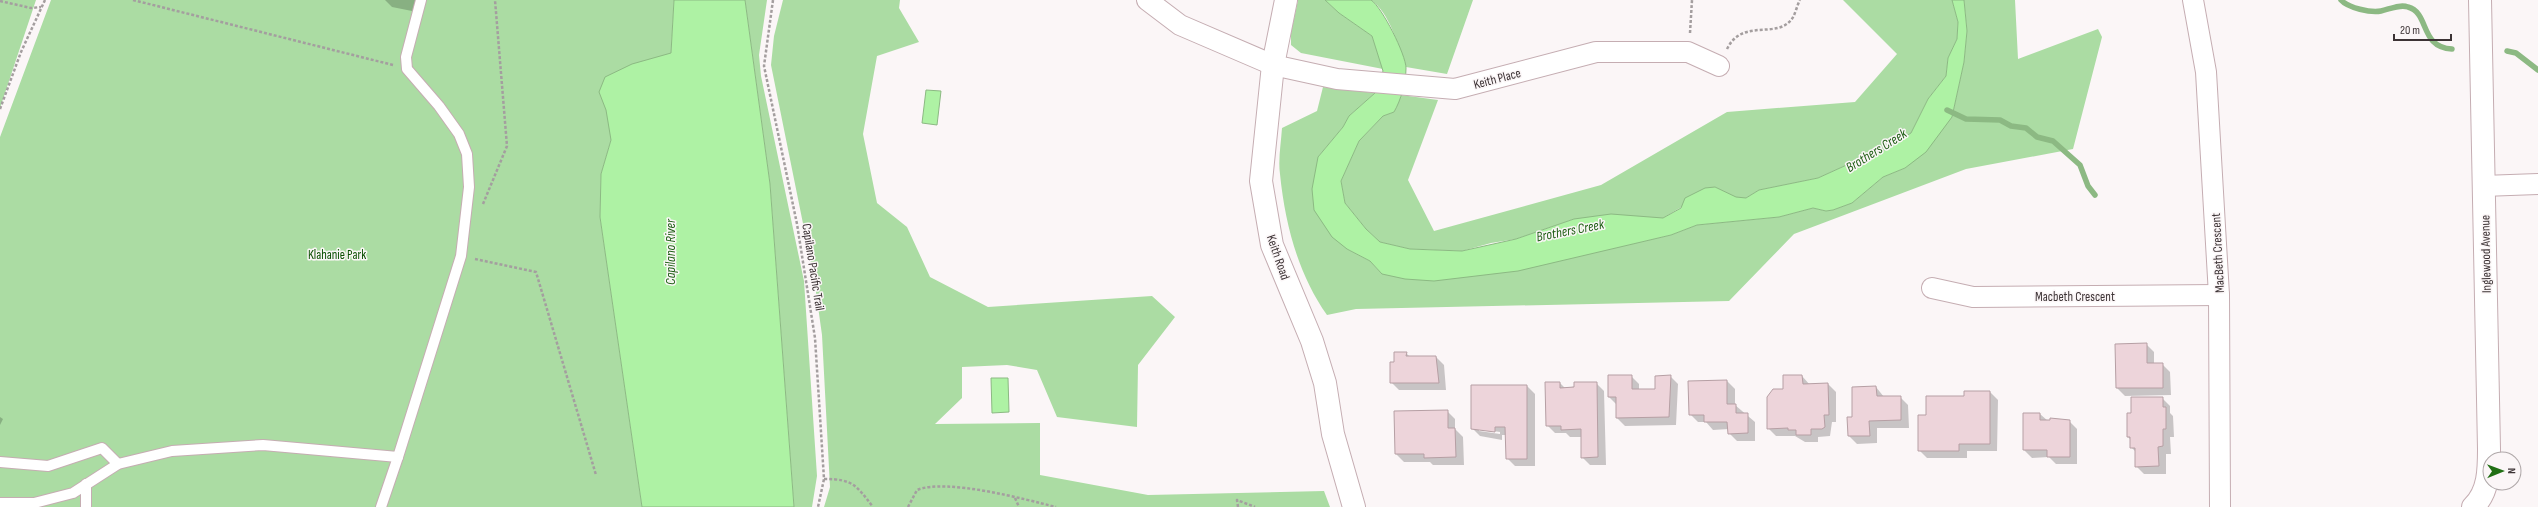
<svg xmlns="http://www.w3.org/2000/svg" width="2538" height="507" font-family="'Sofia Sans Condensed',sans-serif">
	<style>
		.green { fill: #abdca3 }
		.water { fill: #aef2a4; stroke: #8cb983 }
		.shadow { fill: #0003; fill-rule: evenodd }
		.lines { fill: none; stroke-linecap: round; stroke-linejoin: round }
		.stream { stroke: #8cb983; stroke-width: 5.5 }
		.building { fill: #edd4da; stroke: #b69fa4 }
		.service-casing { stroke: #c5adb2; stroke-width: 12 }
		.minor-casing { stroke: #c5adb2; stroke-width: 22 }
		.tertiary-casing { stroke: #c5adb2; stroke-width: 24 }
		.path { stroke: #a49e9f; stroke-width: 2.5; stroke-dasharray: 3 2; stroke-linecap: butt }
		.service { stroke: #fff; stroke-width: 10 }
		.minor { stroke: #fff; stroke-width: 20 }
		.tertiary { stroke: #fff; stroke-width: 22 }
		.labels { text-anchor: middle; stroke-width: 3; stroke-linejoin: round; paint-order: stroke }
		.street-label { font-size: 13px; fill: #3c3335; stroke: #fbf6f7 }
		.park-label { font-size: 13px; fill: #0a4f00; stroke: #fbf6f7 }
		.water-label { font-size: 14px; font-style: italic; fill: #1f5f15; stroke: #fbf6f7 }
	</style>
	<rect width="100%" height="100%" fill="#fbf6f7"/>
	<g class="green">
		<path d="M0 0H36L0 108Z"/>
		<path d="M51 0H674L671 53 611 140 601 174 600 217 642 507H0V137Z"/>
		<path d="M745 0H767L759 55 761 76 804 281 817 476 812 507H794L770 184Z"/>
		<path d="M783 0H900L899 8 919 42 877 56 863 134 877 203 907 227 930 277 988 307 1152 296 1175 317 1138 365 1137 427 1057 417 1037 370 1007 365 962 367V398L935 424 1040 423V475L1148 495 1324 491 1330 507H824L830 487 822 335 814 278 771 65 774 36Z"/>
		<path d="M1298 0H1325L1339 13 1372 36 1383 69 1301 53 1291 45V33Z"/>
		<path d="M1371 0H1473L1447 74 1406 67C1398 46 1390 13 1371 0Z"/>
		<path d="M1843 0H1952L1958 22 1957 39 1948 58 1946 76 1928 99 1911 133 1884 150 1873 153 1818 178 1759 190 1746 198H1736L1715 187 1663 218 1574 219 1516 239 1491 243 1462 251 1410 249 1380 242 1366 229 1345 203 1341 181 1359 141 1383 116 1394 112 1401 95 1438 100 1408 180 1434 231 1601 185 1727 112 1855 102 1897 54Z"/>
		<path d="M1964 0H2015L2018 59 2098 29 2102 37 2073 149 1966 169 1794 234 1729 301 1356 309 1327 315C1298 274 1285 224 1280 174 1278 160 1281 143 1282 128L1317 111 1323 87 1375 93 1349 116 1343 127 1318 157 1347 249 1370 261 1382 274 1557 261 1671 235 1697 225 1779 217 1813 208 1826 211 1833 210 1852 203 1883 177 1905 168 1952 117 1964 62 1967 31Z"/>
	</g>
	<g class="water">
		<path d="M674 0H745L770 184 794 507H642L600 217 601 174 611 140 606 110 599 92 605 77 632 64 671 53Z"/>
		<path d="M1325 0H1371C1382 7 1406 55 1406 68 1406 82 1401 100 1394 112L1383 116 1359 141 1341 181 1345 203 1366 229 1380 242 1410 249 1462 251 1516 239 1574 219 1611 214 1663 218 1681 208 1685 198 1705 188 1715 187 1736 197 1746 198 1759 190 1818 178 1873 153 1884 150 1911 133 1928 99 1946 76 1948 58 1957 39 1958 22 1952 0H1964L1967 31 1964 62 1952 117 1926 152 1905 168 1883 177 1852 203 1833 210 1826 211 1813 208 1779 217 1697 225 1671 235 1518 271 1434 281 1405 279 1382 274 1370 261 1347 249 1332 237 1314 210 1312 189 1318 157 1343 127 1349 116 1375 93 1383 71 1372 36 1339 13Z"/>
		<path d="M926 90 941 91 937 125 922 123Z"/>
		<path d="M991 378H1008L1009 412 992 413Z"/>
	</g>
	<g class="shadow">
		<path d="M385 0H419L417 12 392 7Z"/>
		<path d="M2146 344 2154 352V364H2162L2170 372 2171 395 2125 396 2117 388Z"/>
		<path d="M1406 353 1410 357H1436L1444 365 1446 390H1399L1391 382 1395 363Z"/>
		<path d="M1631 376 1639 384V390H1656L1670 376 1678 384 1676 425 1625 426 1617 418V405L1609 397Z"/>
		<path d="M1784 376H1802L1810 385 1828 384 1836 392V422H1832L1830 436 1818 437V442H1805L1795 436H1776L1768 428 1784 390Z"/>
		<path d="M1727 381 1735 389V405L1755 422V441H1737L1729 433V429L1713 430 1706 422H1698L1690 414Z"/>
		<path d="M1560 383 1565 388 1596 383 1604 391 1606 465H1590L1582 457V437H1570L1566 433H1555L1547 425Z"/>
		<path d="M1472 386H1527L1535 394V466H1515L1507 458 1506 435H1502V440L1480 436 1472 428ZM1479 429 1500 432V434L1479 431Z"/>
		<path d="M1876 387 1884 397H1900L1908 405 1909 428H1877V443L1857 444 1849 436 1848 418H1853Z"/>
		<path d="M1990 392 1998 400 1997 451H1967V458H1927L1919 450 1927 416Z"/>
		<path d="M2162 398 2170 406V413L2173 416 2174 437H2170L2171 454H2166V474H2144L2136 466V452L2131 447V440L2128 437 2132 414Z"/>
		<path d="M1447 411 1455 419V429L1463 437 1464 465H1433L1430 462H1404L1396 454Z"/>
		<path d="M2040 414 2048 421H2069L2077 429V464H2056L2049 457 2032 458 2024 450Z"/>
		<path d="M0 417 3 419 0 425Z"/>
	</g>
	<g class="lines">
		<g class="stream">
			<path d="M2341 0C2348 8 2371 13 2381 11 2390 9 2400 4 2408 7 2430 13 2419 47 2452 49"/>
			<path d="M2507 51 2516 53 2538 70"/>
			<path d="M1947 110 1966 119 2000 120 2011 126 2026 128 2037 137 2053 141 2080 165 2088 186 2095 195"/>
		</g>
	</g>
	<g class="building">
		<path d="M2147 343V363H2163V388H2116L2115 344Z"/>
		<path d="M1394 352H1407L1406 356H1436L1439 383H1390V362H1394Z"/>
		<path d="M1608 375H1632V389H1655V376L1671 375 1669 417 1616 418V397H1608Z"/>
		<path d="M1783 375H1802L1803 384 1828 383 1829 415H1824L1825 427 1822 429H1811V435H1796V430H1788V428L1767 429V397L1773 389H1783Z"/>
		<path d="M1727 380V404H1736V413H1748V433L1728 434 1727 422H1704V415H1689L1688 381Z"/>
		<path d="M1545 382H1560V388L1574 387V382H1597L1598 457 1581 458V429L1561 430V426H1546Z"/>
		<path d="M1471 385H1527V459H1506L1505 427H1495V432L1471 429Z"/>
		<path d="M1876 386 1877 396H1901V420L1869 421 1870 436H1848L1847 417H1852V387Z"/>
		<path d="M1964 391H1990V444H1959V451H1918V415H1926V396H1964Z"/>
		<path d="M2131 397H2163V407H2166V429H2163V446L2158 447 2159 466 2135 467V448H2130V437H2127V413H2131Z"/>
		<path d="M1448 410V428H1455L1456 457 1424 458V454H1395L1394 411Z"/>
		<path d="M2023 413H2040V420H2050V418L2070 420V457H2047V450H2023Z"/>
	</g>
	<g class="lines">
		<defs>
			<g id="service">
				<path d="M0 462 48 466 102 448 118 464"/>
				<path d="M86 484V507"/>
				<path d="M0 503H34L73 493 118 464 172 451 263 445 398 457 461 256 469 187 467 154 459 134 439 106 407 69 406 57 421 0"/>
				<path d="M381 507 398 457"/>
			</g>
			<g id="minor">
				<path d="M1147 0 1180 25 1273 65 1337 79 1455 89 1596 52H1688L1719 66"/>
				<path d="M2193 0 2206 72 2219 295 2220 507"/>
				<path d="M2483 186 2538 184"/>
				<path d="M1932 288 1973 297 2219 295"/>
			</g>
			<g id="tertiary">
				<path d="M1286 0 1273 65 1261 181 1272 245 1312 341 1325 383 1333 434 1354 507"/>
				<path d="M2473 507C2489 492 2489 469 2489 449L2480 0"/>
			</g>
		</defs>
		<use href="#service" class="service-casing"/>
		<use href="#minor" class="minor-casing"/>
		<use href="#tertiary" class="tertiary-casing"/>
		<g class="path">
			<path d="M133 0 393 65"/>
			<path d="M773 0 764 66 797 224 815 338 824 479 818 507"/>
			<path d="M0 1 31 8 41 7"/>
			<path d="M1690 33 1692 0"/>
			<path d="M1727 49C1742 18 1776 39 1791 20 1795 16 1797 5 1800 0"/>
			<path d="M0 109 21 52 45 0"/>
			<path d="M483 204 507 146 495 0"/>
			<path d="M475 259 536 272 596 475"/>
			<path d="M824 479C853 479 856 485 873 507"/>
			<path d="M1015 498 1019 507"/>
			<path d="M908 507 917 490C946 478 1024 499 1056 507"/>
			<path d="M1238 507 1237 500 1255 507"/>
		</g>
		<use href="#service" class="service"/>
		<use href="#minor" class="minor"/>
		<use href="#tertiary" class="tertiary"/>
	</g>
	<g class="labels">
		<g class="street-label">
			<text transform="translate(1497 78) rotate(-15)" y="5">Keith Place</text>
			<text transform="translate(2217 253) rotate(-93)" y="5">MacBeth Crescent</text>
			<text transform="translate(2485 254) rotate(-91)" y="5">Inglewood Avenue</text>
			<text transform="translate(1279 257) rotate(71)" y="5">Keith Road</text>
			<text transform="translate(814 267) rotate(81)" y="5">Capilano Pacific Trail</text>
			<text x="2075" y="301">Macbeth Crescent</text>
		</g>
		<g class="park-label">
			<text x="337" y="259">Klahanie Park</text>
		</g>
		<g class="water-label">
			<text transform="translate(1876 150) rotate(-32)" y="5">Brothers Creek</text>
			<text transform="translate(1570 230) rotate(-11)" y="5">Brothers Creek</text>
			<text transform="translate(670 252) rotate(-90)" y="5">Capilano River</text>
		</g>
	</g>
	<g transform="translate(2502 471) rotate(89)"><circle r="19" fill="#fbf6f7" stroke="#afa8a9"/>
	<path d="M0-3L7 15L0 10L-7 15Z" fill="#216f14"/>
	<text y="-6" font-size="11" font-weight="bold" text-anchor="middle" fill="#3c3335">N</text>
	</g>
	<path d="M2394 34v6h57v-6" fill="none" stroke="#3c3335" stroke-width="2"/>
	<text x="2400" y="34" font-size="12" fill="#3c3335" stroke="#fbf6f7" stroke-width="3" paint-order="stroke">20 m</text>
</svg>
